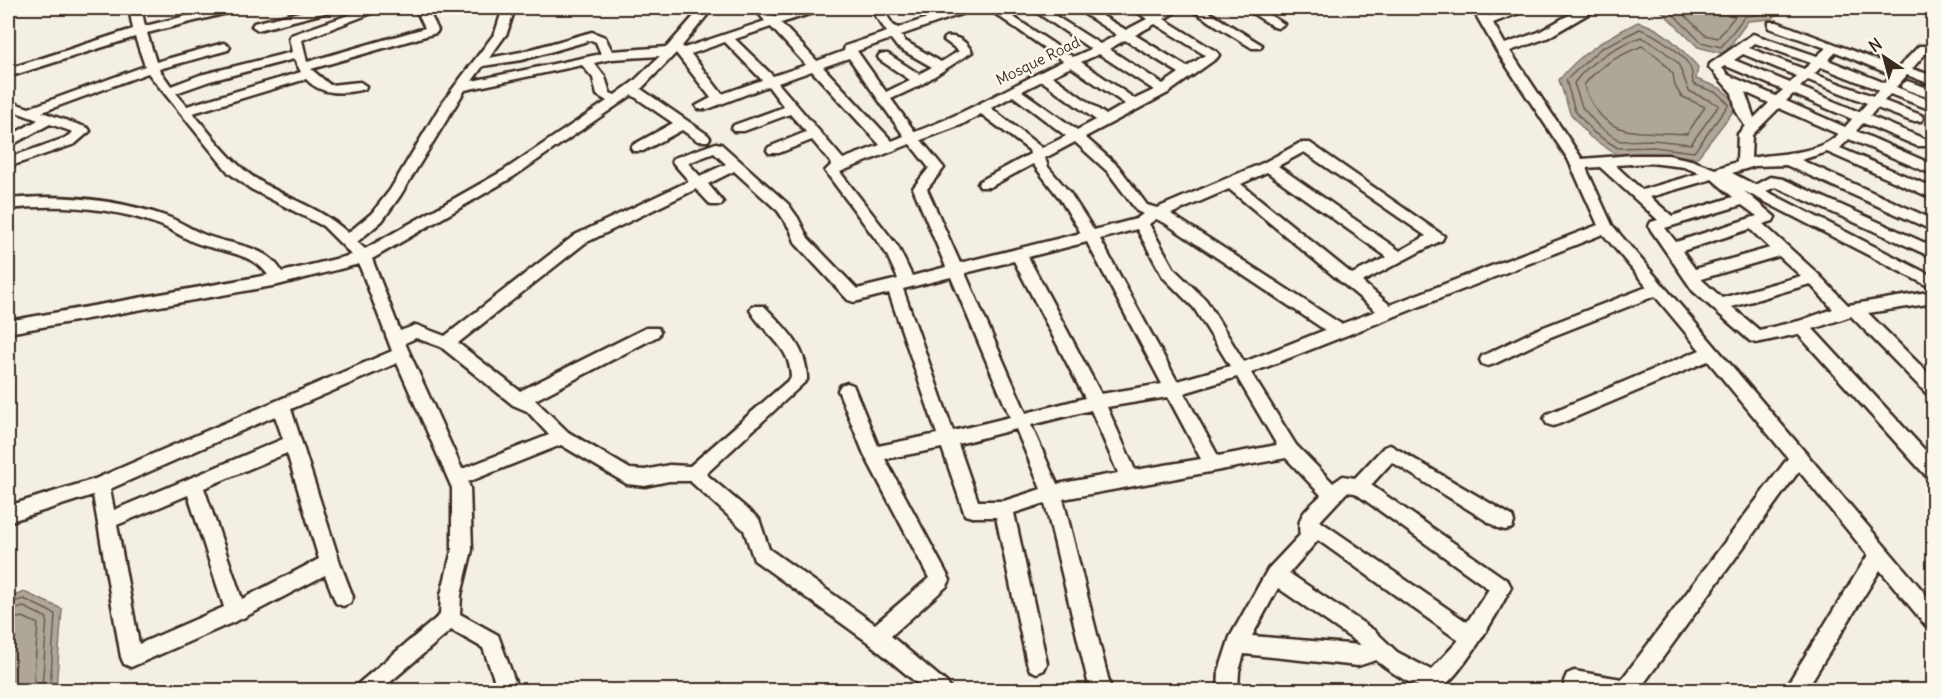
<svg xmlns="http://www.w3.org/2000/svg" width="1941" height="698" font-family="Delius,sans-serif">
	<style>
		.water { fill: #afa69a; stroke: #817468; stroke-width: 1.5 }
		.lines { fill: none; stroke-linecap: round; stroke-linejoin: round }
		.shore { stroke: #695c50; stroke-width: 1.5 }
		.minor-casing { stroke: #3b2a1e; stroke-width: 5 }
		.minor { fill: #fbf7ec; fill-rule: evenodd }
		.labels { text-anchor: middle; stroke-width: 5; stroke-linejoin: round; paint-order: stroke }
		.far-street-label { font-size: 15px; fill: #3b2a1e; stroke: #fbf7ec }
	</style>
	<rect width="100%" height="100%" fill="#f3efe4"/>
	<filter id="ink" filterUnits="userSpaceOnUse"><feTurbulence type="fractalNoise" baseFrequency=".0167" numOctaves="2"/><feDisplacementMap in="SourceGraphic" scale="12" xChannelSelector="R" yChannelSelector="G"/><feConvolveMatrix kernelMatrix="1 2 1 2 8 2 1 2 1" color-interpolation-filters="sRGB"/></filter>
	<g filter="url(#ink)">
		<g class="water">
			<path d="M1658 8H1783L1772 19 1748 21 1724 54 1698 47Z"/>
			<path d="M1638 22C1664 28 1680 48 1698 67L1696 79 1720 88 1739 104 1697 158 1652 153 1617 155 1590 137 1570 113 1559 80C1581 52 1607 38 1638 22Z"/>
			<path d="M24 592 62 609 56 690H8V598Z"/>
		</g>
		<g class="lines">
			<g class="shore">
				<path d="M1667 8 1701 42 1721 47 1745 16 1769 13 1774 8"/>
				<path d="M1677 8 1705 35 1718 38 1738 12 1746 8"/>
				<path d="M1640 29C1655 34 1686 54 1691 70 1693 74 1692 80 1693 84L1717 93 1729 104 1694 152 1653 147 1618 148 1594 133 1575 111 1566 80 1600 49Z"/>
				<path d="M1641 37 1659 47 1678 63 1689 91 1719 105 1691 144 1653 140 1620 141 1599 127 1582 107 1574 83C1591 60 1615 47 1641 37Z"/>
				<path d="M1642 46 1658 57 1673 74 1675 86 1681 96 1705 107 1687 134C1638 130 1603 142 1584 85 1598 66 1620 55 1642 46Z"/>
				<path d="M8 603 24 599 55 614 50 690"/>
				<path d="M8 611 24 607 47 618 42 690"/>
				<path d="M8 620 23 617 38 624 33 690"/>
			</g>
			<defs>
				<g id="minor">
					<path d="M129 8H141L145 26 219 8H237L235 11 147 33 156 62 224 43 230 47 228 50 159 69 171 86 200 75 292 52 289 38 291 35 369 8H385L302 40 307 62 425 28 415 8H427L438 30 436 33 311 69 330 85 360 82 366 86 365 89C343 94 322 96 306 79L193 113C214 138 233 165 261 182 290 200 323 209 348 233L372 213 390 190 442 103 495 33 503 8H515L507 33 489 58 521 52 592 32 605 37 612 51 667 47 701 8H713L682 46 684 48 765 21 754 8H766L775 17 805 8H821L819 11 781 23 817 61 844 51 845 46 887 32 870 8H882L893 25 898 28 956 8H972L970 11 901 35 905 41 941 62 959 51 944 40 946 37C957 35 967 42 972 52L919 86 891 99 915 132C967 113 1013 85 1063 61L987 8H1000L1073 57 1091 49 1030 8H1043L1100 44 1117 35 1075 8H1089L1126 30 1147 19 1132 8H1145L1156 14 1168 8H1182L1164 19 1217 52 1219 55 1217 58 1168 93 1085 137 1118 166 1147 205 1157 208 1263 163 1300 143H1310L1444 236 1442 240 1362 282 1390 305 1598 225 1568 159 1496 50 1472 8H1484L1489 16 1510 8H1526L1524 11 1493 23 1505 44 1539 32 1581 8H1595L1593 11 1547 38 1510 51 1582 159 1632 155H1668L1691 160 1715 169 1737 162 1738 134 1745 126 1736 111 1732 93 1709 67 1710 64 1753 34 1817 56 1826 48 1769 28V22H1777L1898 68 1919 46H1927L1929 49 1912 69 1934 76V94L1927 97 1902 88 1901 85 1907 81 1925 87 1928 83 1907 75 1896 87 1934 102V111L1890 94 1884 101 1921 115 1923 118 1921 121H1911L1877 108 1870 116 1927 140 1929 143 1927 146H1917L1863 123 1856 131 1934 165V175L1849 139 1840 148 1934 188V199L1827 152 1801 160 1934 220V231L1786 165 1755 166 1732 173 1755 185 1770 177 1783 179 1934 247V258L1776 187 1766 191 1934 277V289L1744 191 1775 217 1773 221 1763 224 1818 274 1848 305 1934 291V303L1868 313 1934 379V396L1928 395 1851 316 1813 329 1934 460V480L1928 478 1798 334 1756 343 1750 341 1693 291 1651 230 1649 226 1651 222 1658 220 1600 167 1586 168 1612 225 1934 604V629L1927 627 1880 570 1806 690H1784L1868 555 1799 471 1639 690H1565L1564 681 1567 674 1574 671 1622 679 1788 458 1708 361 1559 424 1553 426 1547 424 1544 419 1547 414 1700 350 1655 296 1548 338 1494 364 1488 366 1482 364 1480 360 1482 356 1536 330 1647 287 1603 234 1251 373 1296 445 1333 483 1343 476 1355 478 1384 447 1390 445 1512 516 1514 522 1512 528 1505 530 1498 528 1392 462 1371 485 1508 581 1511 587C1500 610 1459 680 1438 690 1416 690 1392 673 1376 660L1358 666 1244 654 1239 671 1238 690H1218L1219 671 1230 637 1268 569 1300 535C1296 514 1308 509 1321 495L1286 458 1063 499 1111 690H1090L1045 503 1014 513 1047 663 1044 670 1037 673 1030 670 1027 663 996 517H972L965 515 942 448 885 459 950 580 947 586 891 636 947 683 951 690H925L869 643 754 560 744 530 690 481H669L645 486 627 484 561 445 468 482 470 488 472 550 461 595 460 614 498 635 518 690H498L483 648 451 630 381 690H356L359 683 440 615 441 595 452 550V488L397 363 291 409 340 563 353 597 350 603 343 606 336 603 325 575 243 618 131 667 124 664 121 657 93 495 8 522V506L95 479 392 351 359 264 278 285 8 333V321L268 275C253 253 222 252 199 244 184 239 172 229 157 224 110 207 58 204 8 209V199C62 194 117 199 168 217 181 222 192 230 205 235 232 246 266 244 282 272L352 255 323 226 251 189 229 173 148 73 42 112 88 128 90 131 75 144 8 167V158L65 138 73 132 50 124 8 147V137L38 120 8 109V101L29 108 145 66 135 37 8 77V69L133 29ZM1155 24 1205 55 1187 67 1135 35ZM771 27 806 65 773 76 735 39ZM891 39 897 47 932 67 919 74 888 54H880L878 57 880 60 910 80 886 92 857 51ZM591 40 596 42 601 54 472 81 483 66 522 60ZM1125 40 1179 73 1163 84 1109 49ZM725 42 762 80 722 94 691 54ZM1755 43 1811 63 1804 69 1749 48ZM1836 52 1892 75 1885 83 1828 60ZM676 53 711 98 696 106 698 109H708L768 86 784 107 734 125 732 128 734 131H744L790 114 806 132 769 147 767 150 769 153H779L812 140 832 164 825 171 886 253 898 279 857 289 808 238 798 218 788 204 721 144 716 143 674 158 672 161 674 164 689 181 575 235 445 336 416 325 400 331 372 259 513 177 632 95 673 123 633 145 631 148 633 151H643L682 130 698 141H708L710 138 708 135 641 89ZM1099 54 1154 90 1135 99 1081 62ZM1743 54 1797 76 1790 83 1734 60ZM660 56 633 82 615 95 610 93 605 77 594 63 612 59ZM849 58 904 136 892 141 823 67ZM294 59 301 72 187 106 176 93 210 81ZM582 65 593 78 597 95 607 101 503 171 365 249 357 242 382 221 400 196 465 90ZM1726 66 1783 90 1776 96 1728 75 1722 68ZM1071 67 1125 104 1106 115 1052 76ZM1821 67 1879 90 1873 96 1814 74ZM812 71 880 145 843 159 778 83ZM1808 80 1867 103 1859 112 1800 87ZM1042 81 1096 120 1077 130 1022 91ZM1745 92 1769 103 1754 118ZM1793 94 1852 119 1845 127 1786 101ZM1013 96 1066 136 1042 148 991 108ZM1779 108 1838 134C1819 155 1778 153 1751 158L1752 135ZM981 114 1029 150 1030 154 980 181 978 184 980 187H990L1033 164 1060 199 1081 233 960 263 927 189 944 168 921 140 961 125ZM1075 142 1108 172 1137 211 1143 214 1136 219 1094 230 1070 193 1048 167 1045 158ZM910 144 929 168 913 188 946 267 912 276 898 247 840 172ZM1304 152 1426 236 1400 251 1278 166ZM714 153 726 164 700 176 688 163ZM1650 163 1684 167 1700 173 1642 190 1615 165ZM734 171 778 211 790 229 796 244 848 300 854 302 889 293 937 434 878 446 853 385 847 383 841 385 838 390 864 454 929 578 875 624 769 549 759 519 706 474 807 380C808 348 785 328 764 306H752L750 310C764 335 791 345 791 378L690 466 669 465 645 470 630 469 568 432 535 400 658 336 660 332 658 328H646L520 391 458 343 585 243 696 189 711 205H721L723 202 708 184ZM1267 172 1387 257 1352 274 1241 184ZM1712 179 1733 197 1672 216 1650 197ZM1229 189 1376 311 1341 324 1171 214ZM1742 205 1757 216 1676 242 1665 228ZM1156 219 1165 223 1325 330 1244 362 1206 300 1174 269 1149 224ZM1137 229 1163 277 1194 308 1230 366 1177 381 1100 239ZM1750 229 1770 248 1695 269 1682 251ZM1087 242 1162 384 1101 394 1028 257ZM1779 256 1801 276 1722 298 1701 279ZM1014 261 1085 398 1026 413 965 273ZM951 277 1010 417 953 431 903 289ZM1810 284 1833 309 1799 321 1759 330 1732 307ZM416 338 441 347 513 405 527 411 549 435 462 469 405 343ZM1237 377 1277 445 1218 456 1184 393ZM1168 397 1201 459 1135 470 1107 407ZM1091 410 1118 473 1057 484 1031 425ZM275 416 283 439 114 510 110 489ZM1016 429 1041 489 1004 501H978L958 444ZM287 453 319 559 242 599 204 488ZM1347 492 1355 493 1489 589 1467 622 1320 521ZM188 495 224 607 139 644 117 525ZM1318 540 1458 640V641L1431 670 1397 652 1375 631 1289 573ZM1278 588 1361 645 1252 636Z"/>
					<path d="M316 8H334L332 11 258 30 252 26 254 23Z"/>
					<path d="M1188 8H1202L1262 45 1260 48H1252Z"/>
					<path d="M1244 8H1258L1284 24 1278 28 1274 27Z"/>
				</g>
			</defs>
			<use href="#minor" class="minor-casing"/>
			<use href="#minor" class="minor"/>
		</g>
	</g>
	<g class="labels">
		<g class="far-street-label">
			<text transform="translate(1038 61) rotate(-26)" y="5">Mosque Road</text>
		</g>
	</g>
	<rect width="1941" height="698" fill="none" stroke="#fbf7ec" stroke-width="30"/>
	<rect x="15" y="15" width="1911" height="668" fill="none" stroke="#3b2a1e" stroke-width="2" filter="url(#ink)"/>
	<g transform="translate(1884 57) rotate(324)" stroke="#fbf7ec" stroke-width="4.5" paint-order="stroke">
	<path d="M0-4.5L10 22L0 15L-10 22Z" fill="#3b2a1e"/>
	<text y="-9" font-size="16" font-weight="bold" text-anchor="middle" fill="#3b2a1e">N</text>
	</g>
</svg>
